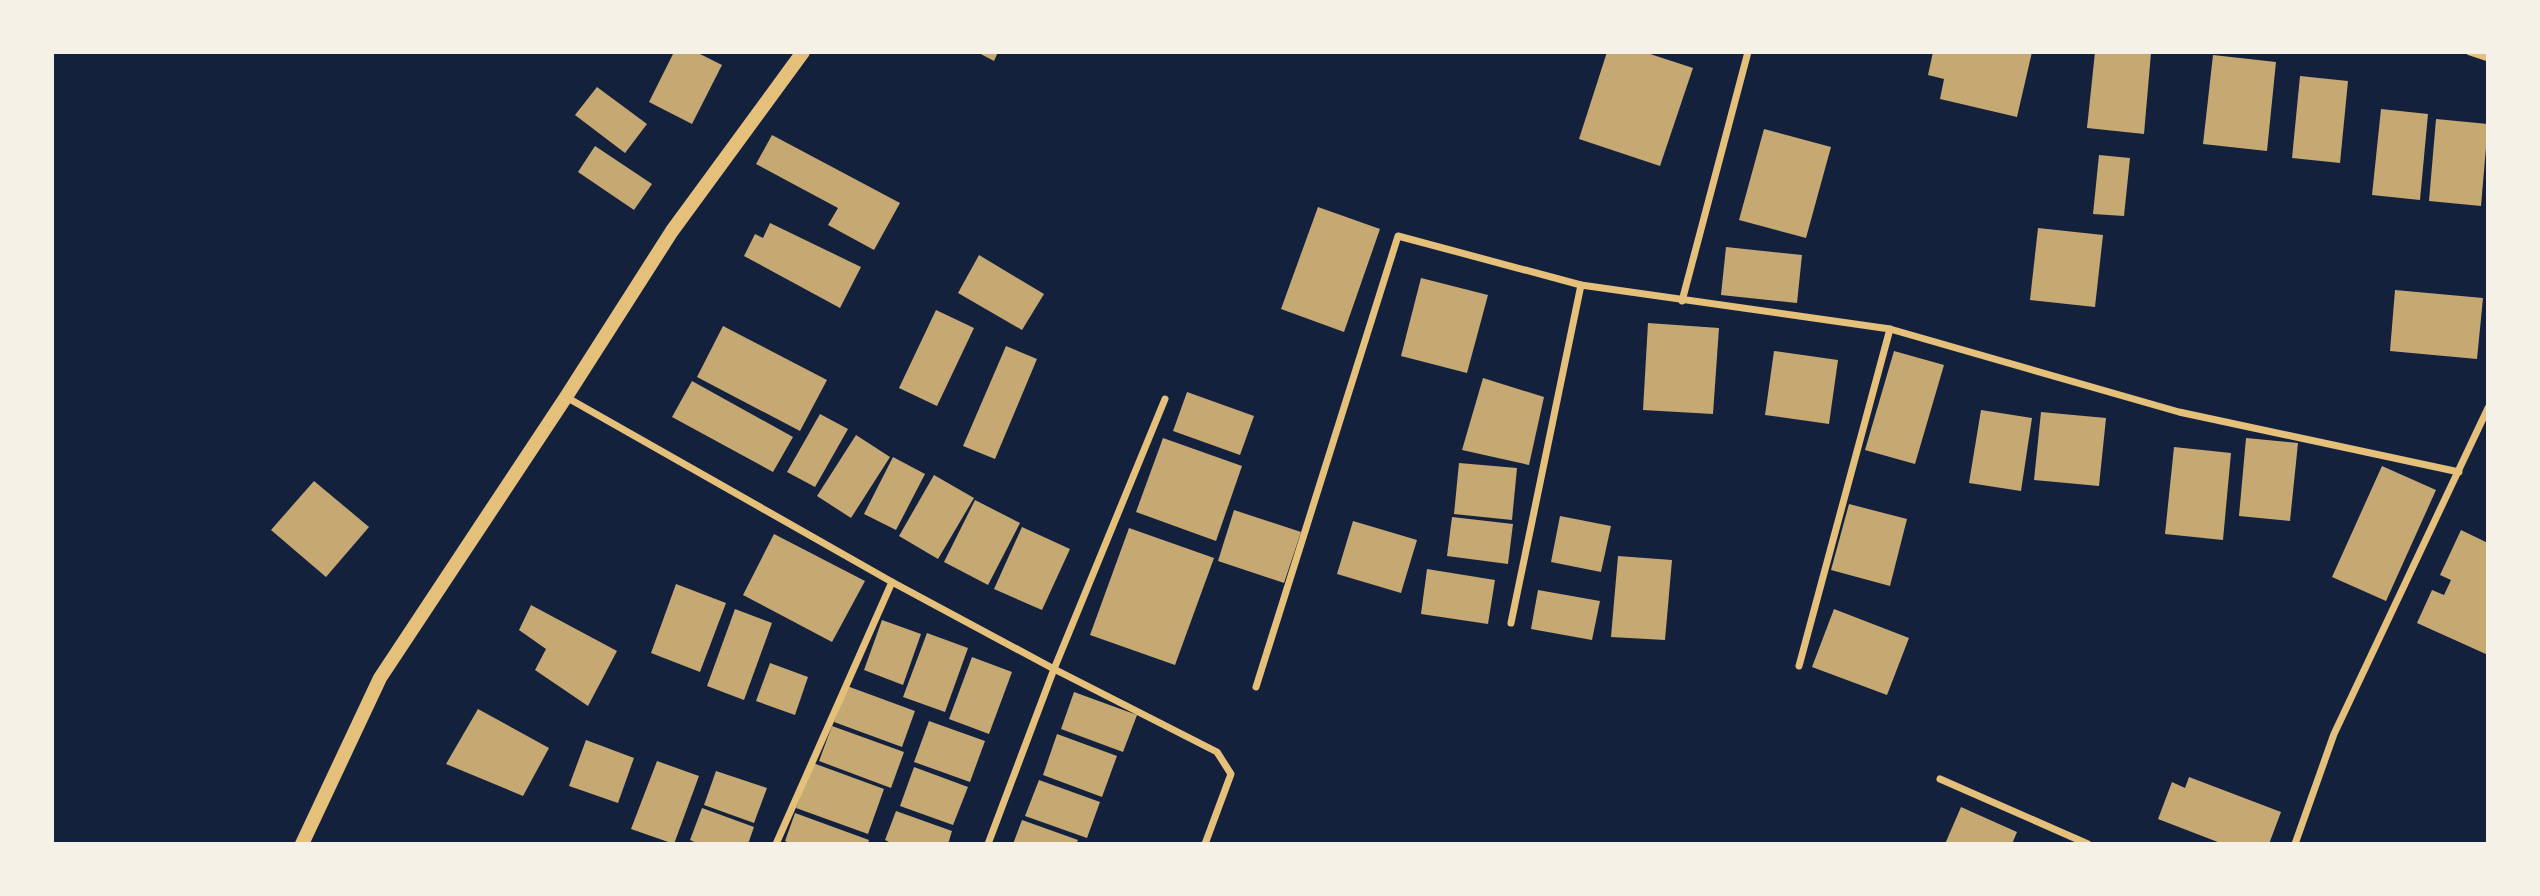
<svg xmlns="http://www.w3.org/2000/svg" width="2540" height="896" font-family="Commissioner,sans-serif">
	<style>
		.building { fill: #c6a872 }
		.lines { fill: none; stroke-linecap: round; stroke-linejoin: round }
		.minor { stroke: #e5c07b; stroke-width: 7 }
		.secondary { stroke: #e5c07b; stroke-width: 14 }
	</style>
	<rect width="100%" height="100%" fill="#14213d"/>
	<g class="building">
		<path d="M674 52H696L722 65 692 124 649 102Z"/>
		<path d="M977 52H998L994 61Z"/>
		<path d="M1607 52H1644L1693 68 1660 166 1579 139Z"/>
		<path d="M1933 52H2032L2017 117 1940 99 1944 79 1928 75Z"/>
		<path d="M2095 52 2151 53 2144 134 2087 128Z"/>
		<path d="M2213 55 2276 62 2267 151 2203 144Z"/>
		<path d="M2300 76 2348 81 2340 163 2292 158Z"/>
		<path d="M597 87 647 124 625 153 575 115Z"/>
		<path d="M2381 109 2428 114 2420 200 2372 195Z"/>
		<path d="M2436 119 2488 124 2481 206 2429 201Z"/>
		<path d="M1764 129 1831 147 1806 238 1739 220Z"/>
		<path d="M772 135 900 203 874 250 828 225 838 208 756 164Z"/>
		<path d="M595 146 652 184 634 210 578 172Z"/>
		<path d="M2099 155 2130 158 2124 216 2093 214Z"/>
		<path d="M1318 207 1380 229 1344 332 1281 309Z"/>
		<path d="M770 223 861 267 840 308 744 256 755 234 763 238Z"/>
		<path d="M2038 228 2103 235 2095 307 2030 300Z"/>
		<path d="M1726 247 1802 255 1797 303 1721 295Z"/>
		<path d="M979 255 1044 294 1022 330 958 293Z"/>
		<path d="M1421 278 1488 295 1467 373 1401 356Z"/>
		<path d="M2395 290 2483 298 2477 359 2390 351Z"/>
		<path d="M936 310 974 328 937 406 899 388Z"/>
		<path d="M1648 323 1719 328 1713 414 1643 410Z"/>
		<path d="M723 326 827 380 800 431 697 377Z"/>
		<path d="M1006 346 1037 359 995 459 963 446Z"/>
		<path d="M1774 351 1838 360 1829 424 1765 415Z"/>
		<path d="M1894 351 1944 365 1915 464 1865 450Z"/>
		<path d="M1483 378 1544 397 1529 465 1462 450Z"/>
		<path d="M692 381 793 437 773 472 672 417Z"/>
		<path d="M1187 392 1254 416 1240 455 1173 431Z"/>
		<path d="M1981 410 2032 418 2021 491 1969 483Z"/>
		<path d="M2041 412 2106 418 2099 486 2034 480Z"/>
		<path d="M820 414 848 429 815 487 787 472Z"/>
		<path d="M856 435 890 457 851 518 817 496Z"/>
		<path d="M1163 438 1242 466 1216 541 1136 512Z"/>
		<path d="M2246 438 2298 443 2290 521 2239 516Z"/>
		<path d="M2174 447 2231 453 2223 540 2165 534Z"/>
		<path d="M893 457 925 474 896 530 864 514Z"/>
		<path d="M1459 463 1517 468 1512 520 1454 514Z"/>
		<path d="M2382 466 2436 490 2386 601 2332 577Z"/>
		<path d="M934 475 974 498 938 559 899 536Z"/>
		<path d="M314 481 369 527 326 577 271 530Z"/>
		<path d="M975 500 1020 523 988 585 944 562Z"/>
		<path d="M1849 504 1907 519 1890 586 1831 570Z"/>
		<path d="M1234 510 1301 532 1284 583 1218 561Z"/>
		<path d="M1560 516 1611 526 1601 572 1551 562Z"/>
		<path d="M1452 517 1513 524 1508 564 1447 556Z"/>
		<path d="M1353 521 1417 540 1401 593 1337 574Z"/>
		<path d="M1022 527 1070 549 1042 610 994 589Z"/>
		<path d="M1129 528 1214 558 1175 665 1090 635Z"/>
		<path d="M2461 530 2488 543V655L2417 623 2432 590 2444 595 2451 580 2440 575Z"/>
		<path d="M774 534 865 581 832 642 743 595Z"/>
		<path d="M1618 556 1672 560 1665 640 1611 637Z"/>
		<path d="M1427 569 1495 580 1488 624 1421 614Z"/>
		<path d="M676 584 726 603 700 672 651 653Z"/>
		<path d="M1538 590 1600 601 1592 640 1531 629Z"/>
		<path d="M531 605 617 651 588 706 535 670 546 649 519 630Z"/>
		<path d="M735 609 772 623 744 700 707 686Z"/>
		<path d="M1834 609 1909 638 1887 695 1812 667Z"/>
		<path d="M882 620 921 634 903 685 864 670Z"/>
		<path d="M927 633 968 648 945 712 903 697Z"/>
		<path d="M972 657 1012 672 989 734 949 719Z"/>
		<path d="M770 663 808 677 795 715 756 701Z"/>
		<path d="M847 686 915 711 902 747 834 722Z"/>
		<path d="M1074 692 1137 715 1123 752 1061 729Z"/>
		<path d="M478 709 549 748 523 796 446 764Z"/>
		<path d="M929 721 985 741 970 782 914 762Z"/>
		<path d="M832 726 904 752 891 788 819 761Z"/>
		<path d="M1057 734 1117 756 1102 797 1043 775Z"/>
		<path d="M586 740 634 758 618 803 569 786Z"/>
		<path d="M657 761 699 776 674 844 631 829Z"/>
		<path d="M813 763 884 789 868 834 796 808Z"/>
		<path d="M914 767 968 787 953 825 900 806Z"/>
		<path d="M716 771 767 788 754 823 704 805Z"/>
		<path d="M2189 777 2281 812 2269 844H2223L2158 819 2172 782 2185 788Z"/>
		<path d="M1039 780 1100 802 1087 838 1025 816Z"/>
		<path d="M1961 807 2017 832 2012 844H1945Z"/>
		<path d="M702 808 754 827 748 844H699L690 840Z"/>
		<path d="M896 811 952 831 948 844H893L885 840Z"/>
		<path d="M795 813 869 840 868 844H792L785 841Z"/>
		<path d="M1022 820 1078 840 1076 844H1013Z"/>
	</g>
	<g class="lines">
		<g class="minor">
			<path d="M2470 52 2488 58"/>
			<path d="M1682 301 1748 52"/>
			<path d="M566 397 892 582 1054 669 988 844"/>
			<path d="M1165 399 1054 669 1217 752 1231 774 1205 844"/>
			<path d="M1511 623 1581 285"/>
			<path d="M1799 666 1890 329"/>
			<path d="M1256 687 1398 236 1581 285 1890 329 2179 412 2459 472"/>
			<path d="M1940 779 2088 844"/>
			<path d="M776 844 892 582"/>
			<path d="M2295 844 2334 734 2488 408"/>
		</g>
		<path class="secondary" d="M302 844 380 678 566 397 672 231 803 52"/>
	</g>
	<rect width="2540" height="896" fill="none" stroke="#f6f1e7" stroke-width="108"/>
</svg>
